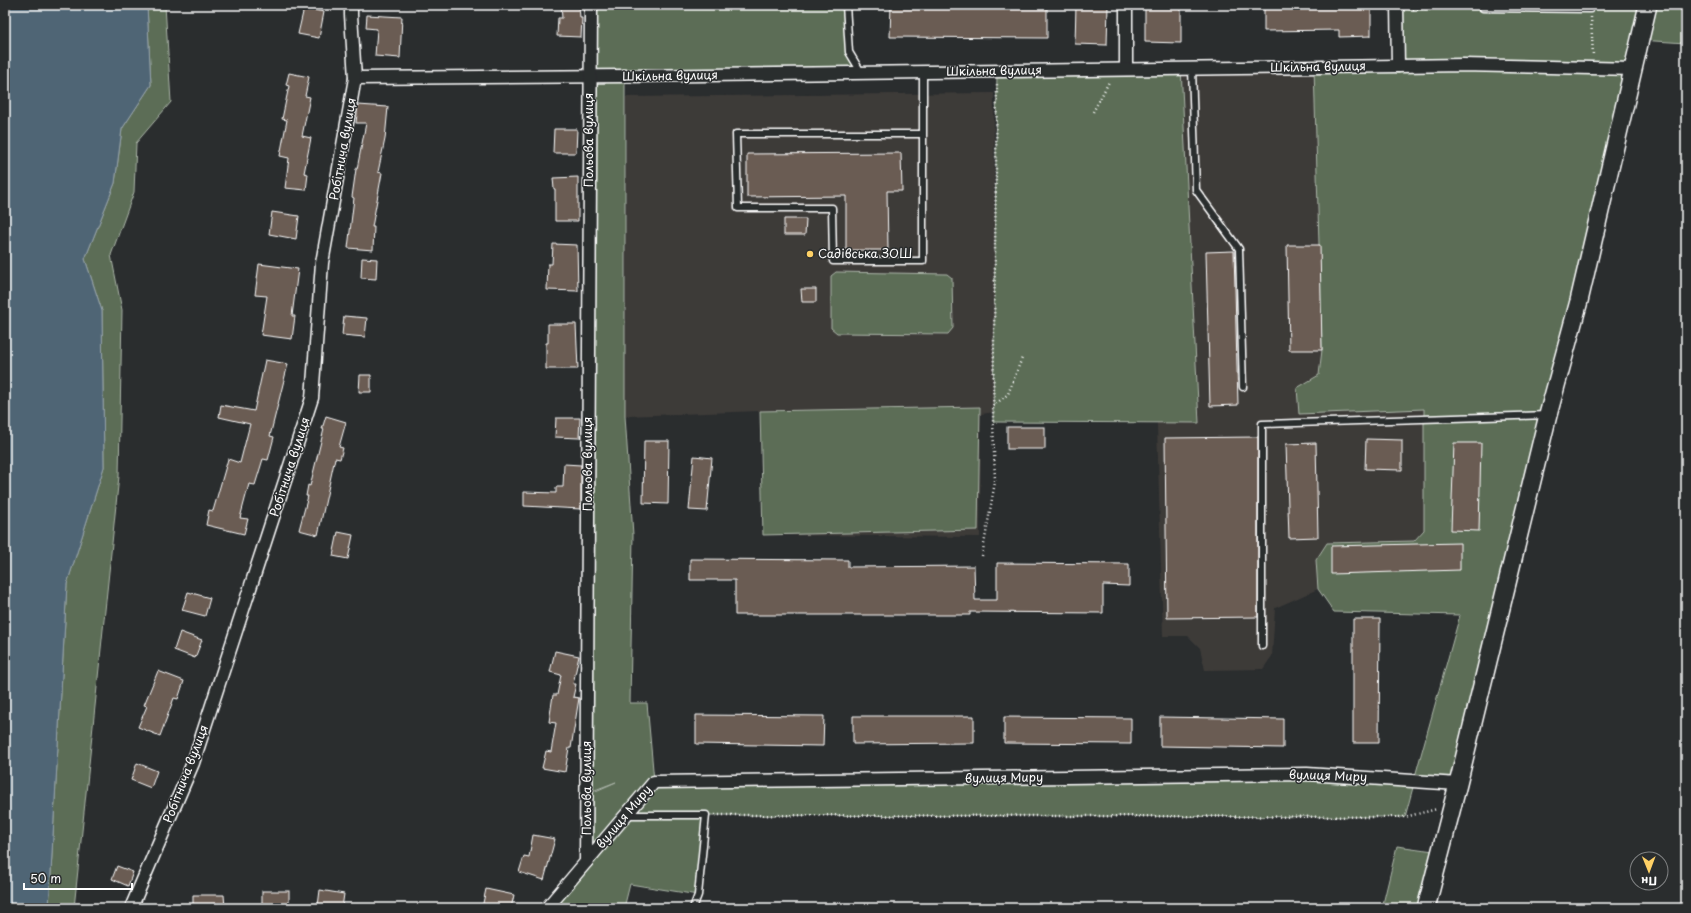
<svg xmlns="http://www.w3.org/2000/svg" width="1691" height="913" font-family="'Playpen Sans',sans-serif">
	<style>
		.built { fill: #3e3b39 }
		.green { fill: #5b6d56; stroke: #adb6aa }
		.water { fill: #506574; stroke: #96a3ac }
		.building { fill: #6b5c53; stroke: #fff }
		.lines { fill: none; stroke-linecap: round; stroke-linejoin: round }
		.lane-casing { stroke: #fff; stroke-width: 9 }
		.street-casing { stroke: #fff; stroke-width: 15 }
		.secondary-casing { stroke: #fff; stroke-width: 20 }
		.path { stroke: #fff; stroke-width: 2.5; stroke-dasharray: 1 3; stroke-linecap: butt }
		.lane { stroke: #2a2d2e; stroke-width: 6 }
		.street { stroke: #2a2d2e; stroke-width: 12 }
		.secondary { stroke: #2a2d2e; stroke-width: 17 }
		.poi-dot { fill: #ffd166; stroke: #2a2d2e; stroke-width: 1.5 }
		.labels { text-anchor: middle; stroke-width: 3; stroke-linejoin: round; paint-order: stroke }
		.street-label { font-size: 12px; fill: #fff; stroke: #2a2d2e }
		.poi-label { font-size: 12px; fill: #fff; stroke: #2a2d2e; text-anchor: start }
	</style>
	<rect width="100%" height="100%" fill="#2a2d2e"/>
	<filter id="ink" filterUnits="userSpaceOnUse"><feTurbulence type="fractalNoise" baseFrequency=".025" numOctaves="2"/><feDisplacementMap in="SourceGraphic" scale="8" xChannelSelector="R" yChannelSelector="G"/><feConvolveMatrix kernelMatrix="1 2 1 2 8 2 1 2 1" color-interpolation-filters="sRGB"/></filter>
	<g filter="url(#ink)">
		<g class="built">
			<path d="M1314 67 1322 350 1319 375 1299 414 1424 409V530L1414 541 1327 543 1316 560 1318 589 1275 608 1272 656 1263 669 1205 670 1200 648 1188 636H1163L1157 423H1198L1181 68Z"/>
			<path d="M994 93 995 412 981 414 980 537 763 535 760 411 625 416 626 97Z"/>
		</g>
		<g class="green">
			<path d="M147 5H165L171 102 136 143 134 192 111 255 122 310 119 476 74 908H49L67 584 104 467 102 311 85 259 115 183 122 129 151 85Z"/>
			<path d="M593 5H846L849 52 861 72 625 77V416L633 535 630 703H647L654 781 1307 774 1414 780 1460 615 1334 612 1318 589 1316 560 1327 543 1414 541 1424 530V409L1299 414 1297 388 1319 375 1322 350 1314 67 1398 66 1397 5H1686V43L1639 40 1458 784 1415 780 1405 817 706 815 698 895 630 884 624 908H550L586 862 589 794 616 782 587 793Z"/>
			<path d="M1181 68 1199 423 993 422 997 71Z"/>
			<path d="M836 272 947 274 952 278 953 328 948 334 837 333 831 328V276Z"/>
			<path d="M980 407 978 530 763 535 760 411Z"/>
			<path d="M1397 846 1441 852 1426 908H1382Z"/>
		</g>
		<path class="water" d="M5 5H147L151 85 122 129 115 183 85 259 102 311 104 467 67 584 49 908H5Z"/>
		<g class="building">
			<path d="M561 5H579L580 18H582L581 37 557 36 558 18H562Z"/>
			<path d="M891 5H1047V38L890 37Z"/>
			<path d="M1076 5H1108L1107 45 1075 44Z"/>
			<path d="M1145 5H1181V43L1145 42Z"/>
			<path d="M1264 5H1371V36L1339 37V30L1264 31Z"/>
			<path d="M304 8 324 12 319 38 298 34Z"/>
			<path d="M367 15 402 17 400 58 375 56 377 29 366 28Z"/>
			<path d="M289 73 309 77 305 96 310 97 302 136 311 138 304 173 308 174 306 190 285 188 289 158 280 156 287 120 282 119 289 86 286 85Z"/>
			<path d="M358 105 388 107 385 139 378 172 382 173 372 227H374L373 250 348 248 354 198 352 197 356 169H357L366 123H356Z"/>
			<path d="M554 129H577L576 153H553Z"/>
			<path d="M901 153 902 191H887L888 250H846V196L747 197V154Z"/>
			<path d="M578 177V221H555V189H554L553 178Z"/>
			<path d="M272 212 299 216 296 239 269 234Z"/>
			<path d="M784 219H806L805 235H784Z"/>
			<path d="M553 244 577 245 578 291 547 290 548 264H552Z"/>
			<path d="M1287 245H1320L1322 350H1289Z"/>
			<path d="M1234 251 1238 405 1210 406 1206 252Z"/>
			<path d="M362 258 377 259 376 279 361 278Z"/>
			<path d="M259 264 298 269 292 316H295L292 339 261 335 267 296 255 295Z"/>
			<path d="M801 289H816V302H802Z"/>
			<path d="M344 316 367 318 365 337 342 335Z"/>
			<path d="M548 324H576L578 369H546V343H548Z"/>
			<path d="M265 360 288 364 270 436 274 437 268 460 263 459 255 485 249 484 240 518 248 519 244 534 206 525 209 510 213 511 228 459 240 463 250 424 219 417 221 405 254 411Z"/>
			<path d="M360 375H371V392H359Z"/>
			<path d="M326 416 346 422 339 447 343 448 340 459 335 458 318 535 299 530 308 496H306L308 485 310 486 324 429H322Z"/>
			<path d="M556 418H580L579 438 555 437Z"/>
			<rect x="1007" y="427" width="38" height="22"/>
			<path d="M1258 437V617L1167 618 1165 438Z"/>
			<path d="M1366 439 1402 440V470L1365 469Z"/>
			<path d="M644 441H669L668 504 643 503Z"/>
			<path d="M1316 443 1318 537 1289 538 1286 444Z"/>
			<path d="M1454 443H1481L1479 531 1451 530Z"/>
			<path d="M694 456 712 458 707 511 689 510Z"/>
			<path d="M564 464 581 465V509L524 506V492L556 493V487H563Z"/>
			<path d="M338 532 353 535 348 559 333 556Z"/>
			<path d="M1460 543V570L1331 574V546Z"/>
			<path d="M690 559 848 560V567L974 566 975 600H997V563L1129 564V586L1103 585V613L970 612V615H735V580H690Z"/>
			<path d="M188 592 210 598 205 616 182 610Z"/>
			<path d="M1353 619H1380L1379 743H1353Z"/>
			<path d="M180 632 202 640 195 658 174 650Z"/>
			<path d="M555 651 579 656 573 684H576L573 697 579 698 571 748H569L565 772 542 768 546 751 551 752 556 723 549 722 553 695H557L561 675 550 672Z"/>
			<path d="M158 671 184 681 178 699 174 698 160 736 138 727 147 706 144 705Z"/>
			<path d="M696 715 824 716 823 746 696 744Z"/>
			<path d="M853 716H974V743L853 744Z"/>
			<path d="M1004 717 1131 718V744L1004 743Z"/>
			<path d="M1160 717 1283 719V748L1160 746Z"/>
			<path d="M137 763 157 771 151 788 131 780Z"/>
			<path d="M533 835 555 839 544 880 519 872 524 856 529 857Z"/>
			<path d="M117 866 133 872 128 886 112 879Z"/>
			<path d="M486 889 514 895 511 908H482Z"/>
			<path d="M320 890 344 894 342 908 318 906Z"/>
			<rect x="262" y="891" width="27" height="17"/>
			<path d="M193 895H224L225 908H193Z"/>
		</g>
		<g class="lines">
			<defs>
				<g id="lane">
					<path d="M846 5 849 52 861 72"/>
					<path d="M1483 5V8L1590 9V5"/>
					<path d="M1192 68 1196 190 1239 249 1243 387"/>
					<path d="M922 134H736L738 208H832L833 261H923V72"/>
					<path d="M1262 646V424L1547 415"/>
					<path d="M626 815H706L698 895 693 908"/>
				</g>
				<g id="street">
					<path d="M1126 5V69"/>
					<path d="M1397 5 1398 66"/>
					<path d="M355 78 625 76 1398 66 1463 65 1633 69"/>
					<path d="M586 862 654 782 1307 774 1458 784"/>
					<path d="M131 908 193 763 312 398 322 263 355 78 351 15V5"/>
					<path d="M547 908 586 862 591 5"/>
				</g>
				<path id="secondary" d="M1426 908 1458 784 1548 415 1579 301 1648 5"/>
			</defs>
			<use href="#lane" class="lane-casing"/>
			<use href="#street" class="street-casing"/>
			<use href="#secondary" class="secondary-casing"/>
			<g class="path">
				<path d="M1409 9 1474 8"/>
				<path d="M1591 17 1593 56"/>
				<path d="M1093 112 1109 82"/>
				<path d="M993 406 1008 394 1022 358"/>
				<path d="M982 556 995 482 993 422 997 83"/>
				<path d="M715 815 1405 817 1437 809"/>
			</g>
			<use href="#lane" class="lane"/>
			<use href="#street" class="street"/>
			<use href="#secondary" class="secondary"/>
		</g>
	</g>
	<circle class="poi-dot" cx="810" cy="254" r="4"/>
	<g class="labels">
		<g class="street-label">
			<text transform="translate(1318 67) rotate(-1)" y="4">Шкільна вулиця</text>
			<text transform="translate(994 71) rotate(-1)" y="4">Шкільна вулиця</text>
			<text transform="translate(670 76) rotate(-1)" y="4">Шкільна вулиця</text>
			<text transform="translate(589 140) rotate(-90)" y="4">Польова вулиця</text>
			<text transform="translate(343 149) rotate(-80)" y="4">Робітнича вулиця</text>
			<text transform="translate(588 464) rotate(-90)" y="4">Польова вулиця</text>
			<text transform="translate(290 467) rotate(-72)" y="4">Робітнича вулиця</text>
			<text transform="translate(186 774) rotate(-69)" y="4">Робітнича вулиця</text>
			<text transform="translate(1328 776) rotate(2)" y="4">вулиця Миру</text>
			<text transform="translate(1004 778) rotate(-1)" y="4">вулиця Миру</text>
			<text transform="translate(587 788) rotate(-90)" y="4">Польова вулиця</text>
			<text transform="translate(624 817) rotate(-50)" y="4">вулиця Миру</text>
		</g>
		<g class="poi-label">
			<text x="818" y="258">Садівська ЗОШ</text>
		</g>
	</g>
	<rect width="1691" height="913" fill="none" stroke="#2a2d2e" stroke-width="20"/>
	<rect x="10" y="10" width="1671" height="893" fill="none" stroke="#fff" stroke-width="1.5" filter="url(#ink)"/>
	<g transform="translate(1649 871) rotate(179)"><circle r="19" fill="#2a2d2e" stroke="#7f8182"/>
	<path d="M0-3L7 15L0 10L-7 15Z" fill="#ffd166"/>
	<text y="-6" font-size="11" font-weight="bold" text-anchor="middle" fill="#ffffff">Пн</text>
	</g>
	<path d="M24 883v6h108v-6" fill="none" stroke="#ffffff" stroke-width="2"/>
	<text x="30" y="883" font-size="12" fill="#ffffff" stroke="#2a2d2e" stroke-width="3" paint-order="stroke">50 m</text>
</svg>
